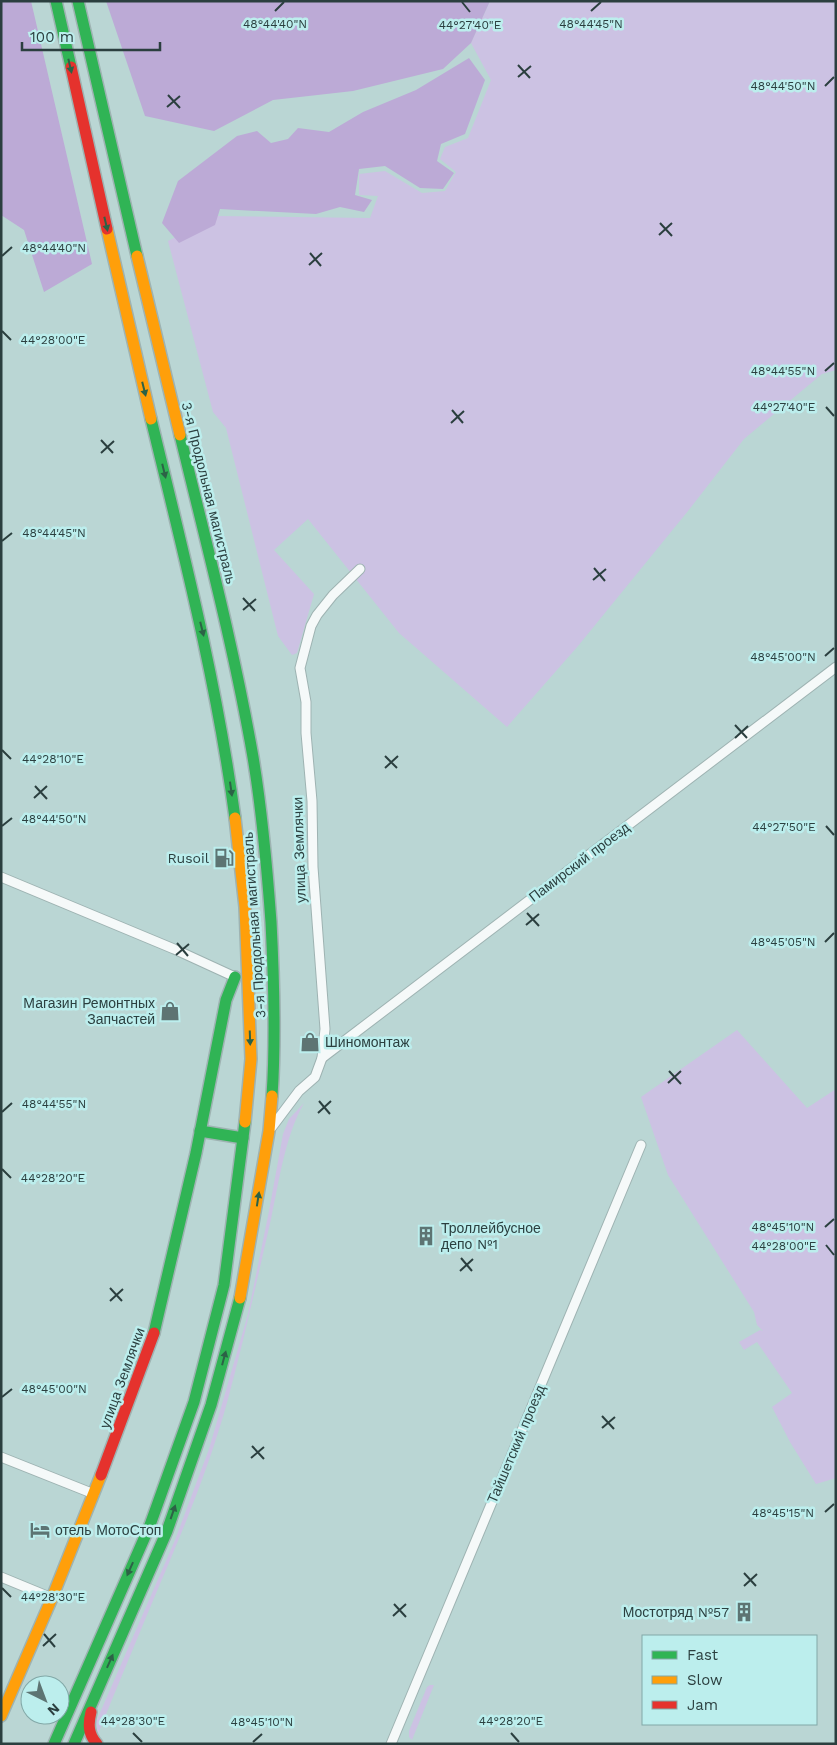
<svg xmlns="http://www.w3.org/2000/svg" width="837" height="1745" font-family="'Work Sans',sans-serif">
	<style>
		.green { fill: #ccc2e3 }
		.forest { fill: #bcaad6 }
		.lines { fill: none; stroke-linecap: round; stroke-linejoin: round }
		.street-casing { stroke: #9eb3b2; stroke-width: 11 }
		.fast-casing { stroke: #9eb3b2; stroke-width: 14 }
		.slow-casing { stroke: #9eb3b2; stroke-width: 14 }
		.jam-casing { stroke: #9eb3b2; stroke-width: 14 }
		.street { stroke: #f5f9f9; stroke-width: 9 }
		.fast { stroke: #30b455; stroke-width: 11 }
		.slow { stroke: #ff9f0a; stroke-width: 11 }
		.jam { stroke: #e5322d; stroke-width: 11 }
		.oneway { fill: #2c6246 }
		.ticks { fill: none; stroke: #2b3f3f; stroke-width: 2 }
		.labels { text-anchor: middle; stroke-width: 5; stroke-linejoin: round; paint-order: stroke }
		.street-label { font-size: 14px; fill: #2b3f3f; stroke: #bceeed }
		.poi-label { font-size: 14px; fill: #2b3f3f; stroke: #bceeed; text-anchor: end }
		.ticks-label { font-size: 12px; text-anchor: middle; fill: #2b3f3f; stroke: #bceeed; stroke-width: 5; stroke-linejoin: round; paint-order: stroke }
	</style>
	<rect width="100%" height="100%" fill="#bad6d4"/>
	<g class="green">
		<path d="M490 1H836V370L822 374 744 439 688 511 578 646 507 727 399 633 308 519 274 550 314 594 297 653 292 655 278 636 226 428 213 412 168 241 216 216 370 218 378 196 359 195V174L385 171 422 193 445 191 456 172 440 159 445 147 468 138 491 80 471 43Z"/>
		<path d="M737 1030 807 1108 836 1089V1478L816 1484 790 1442 772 1407 792 1393 757 1342 744 1350 739 1342 760 1330 763 1331 757 1325 754 1312 668 1175 641 1097Z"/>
		<path d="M304 1103C285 1136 279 1182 271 1219 257 1280 244 1340 228 1399 210 1465 184 1528 157 1591 137 1639 117 1687 98 1734L96 1722 175 1540 209 1449 248 1314 269 1211 283 1134 289 1119Z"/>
		<path d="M430 1685H434L412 1740 409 1737V1731L427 1687Z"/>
	</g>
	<g class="forest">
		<path d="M1 1H31L92 264 44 292 24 230 1 215Z"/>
		<path d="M106 1H490L471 43 443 69 353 91 273 100 214 131 145 116Z"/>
		<path d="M469 58 485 80 465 134 441 144 437 161 454 173 443 189 420 188 385 166 359 169 355 195 372 200 364 212 340 207 316 214 220 209 215 225 179 243 162 223 178 181 237 136 257 131 271 143 288 139 298 128 329 132 363 112 416 90Z"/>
	</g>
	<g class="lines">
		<defs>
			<g id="street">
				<path d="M1 877 174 949 235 977"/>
				<path d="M322 1058 836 667"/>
				<path d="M272 1127 299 1091 315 1077 322 1058 325 1029 313 867 312 801 306 733V702L300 668 311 626 317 615 333 595 360 569"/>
				<path d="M1 1457 94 1494"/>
				<path d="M1 1577 52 1598"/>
				<path d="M391 1744 641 1145"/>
			</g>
			<g id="fast">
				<path d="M56 1 71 67"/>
				<path d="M78 1 137 256"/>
				<path d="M151 419C183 551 217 683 235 818"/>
				<path d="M180 435C206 542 234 648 253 757 262 811 267 867 271 922 274 980 276 1038 272 1096"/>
				<path d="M200 1131 243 1138"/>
				<path d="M154 1333 196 1153 226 1000 235 977"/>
				<path d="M54 1744 150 1525 194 1402 224 1285 245 1122"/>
				<path d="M74 1744 167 1531 211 1405 240 1298"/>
			</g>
			<g id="slow">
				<path d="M107 229 151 419"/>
				<path d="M137 256 180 435"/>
				<path d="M235 818 245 907 251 1059 245 1122"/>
				<path d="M240 1298 269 1131 272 1096"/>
				<path d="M1 1716 52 1598 101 1475"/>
			</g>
			<g id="jam">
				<path d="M71 67 107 229"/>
				<path d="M101 1475 154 1333"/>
				<path d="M91 1712C88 1724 88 1734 97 1744"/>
			</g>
		</defs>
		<use href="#street" class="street-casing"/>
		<use href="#fast" class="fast-casing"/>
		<use href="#slow" class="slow-casing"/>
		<use href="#jam" class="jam-casing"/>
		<use href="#street" class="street"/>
		<use href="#fast" class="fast"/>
		<use href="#slow" class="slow"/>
		<use href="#jam" class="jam"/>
	</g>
	<defs><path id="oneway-solid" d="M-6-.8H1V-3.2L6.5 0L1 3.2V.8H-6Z" transform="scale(1.25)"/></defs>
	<g class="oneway">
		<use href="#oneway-solid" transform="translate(70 66) rotate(77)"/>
		<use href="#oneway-solid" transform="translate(106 224) rotate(77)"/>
		<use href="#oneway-solid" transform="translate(144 389) rotate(76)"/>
		<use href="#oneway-solid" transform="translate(164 471) rotate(76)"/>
		<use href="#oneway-solid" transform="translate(202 629) rotate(76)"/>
		<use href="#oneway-solid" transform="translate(231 789) rotate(82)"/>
		<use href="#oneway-solid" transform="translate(250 1038) rotate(88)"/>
		<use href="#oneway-solid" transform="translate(258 1199) rotate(-81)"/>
		<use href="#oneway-solid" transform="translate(224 1358) rotate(-75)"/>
		<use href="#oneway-solid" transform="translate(173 1512) rotate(-71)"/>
		<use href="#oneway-solid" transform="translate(130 1569) rotate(114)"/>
		<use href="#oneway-solid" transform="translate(110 1661) rotate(-66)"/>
	</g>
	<path class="ticks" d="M462 2 470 12M275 11 284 2M591 11 601 2M518 65 530 78M518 77 531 66M825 86 834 77M168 95 180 108M167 107 180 96M660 223 672 236M659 235 672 223M310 253 321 266M2 256 12 247M309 265 322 253M2 331 11 340M825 371 834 363M826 407 834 416M452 410 463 423M451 423 464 411M101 440 113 453M101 453 114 441M2 541 12 533M594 568 605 581M593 580 606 569M243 598 255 611M243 610 256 599M825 656 834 648M735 725 747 738M735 738 748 726M2 750 11 759M385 756 397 768M385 768 398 756M35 786 47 799M34 798 47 786M2 826 12 818M826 826 834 835M527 913 539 926M526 925 539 914M825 942 834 933M177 943 188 956M176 955 189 944M669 1071 681 1084M668 1083 681 1071M319 1101 330 1114M2 1112 12 1103M318 1113 331 1101M2 1169 11 1178M825 1227 834 1219M826 1245 834 1255M461 1258 472 1271M460 1271 473 1259M110 1288 122 1301M110 1301 123 1289M2 1397 12 1389M602 1416 614 1429M602 1428 615 1417M252 1446 264 1459M251 1458 264 1447M825 1512 834 1504M744 1573 756 1586M744 1586 757 1574M2 1588 11 1597M394 1604 406 1617M393 1616 406 1604M44 1634 55 1647M43 1646 56 1634M133 1733 142 1742M511 1733 519 1742M253 1742 262 1734"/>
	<defs>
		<symbol id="fuel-bare" viewBox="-9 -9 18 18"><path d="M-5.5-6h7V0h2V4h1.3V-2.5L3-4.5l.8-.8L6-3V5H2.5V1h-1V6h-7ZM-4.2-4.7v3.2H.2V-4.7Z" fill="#5d7473" stroke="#bceeed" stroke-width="2.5" paint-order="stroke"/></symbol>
		<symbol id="shop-bare" viewBox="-9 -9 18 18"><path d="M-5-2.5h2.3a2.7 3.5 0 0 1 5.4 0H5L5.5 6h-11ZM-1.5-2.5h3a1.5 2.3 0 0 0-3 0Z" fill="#5d7473" stroke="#bceeed" stroke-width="2.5" paint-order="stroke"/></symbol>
		<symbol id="building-bare" viewBox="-9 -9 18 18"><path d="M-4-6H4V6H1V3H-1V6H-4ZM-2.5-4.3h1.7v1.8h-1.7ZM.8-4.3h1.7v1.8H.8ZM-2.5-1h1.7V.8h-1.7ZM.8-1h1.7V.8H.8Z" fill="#5d7473" stroke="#bceeed" stroke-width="2.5" paint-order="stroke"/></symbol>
		<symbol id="hotel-bare" viewBox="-9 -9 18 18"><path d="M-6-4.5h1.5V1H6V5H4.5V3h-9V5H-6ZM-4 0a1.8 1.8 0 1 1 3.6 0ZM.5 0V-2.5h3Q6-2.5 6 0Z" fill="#5d7473" stroke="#bceeed" stroke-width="2.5" paint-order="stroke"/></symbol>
	</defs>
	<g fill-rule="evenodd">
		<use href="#fuel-bare" x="210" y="844" width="28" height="28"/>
		<use href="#shop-bare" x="156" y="997" width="28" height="28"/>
		<use href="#shop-bare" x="296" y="1028" width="28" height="28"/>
		<use href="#building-bare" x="412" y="1222" width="28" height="28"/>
		<use href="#hotel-bare" x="26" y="1516" width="28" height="28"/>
		<use href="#building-bare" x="730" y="1598" width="28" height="28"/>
	</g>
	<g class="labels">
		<g class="street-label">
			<text transform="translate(209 493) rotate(76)" y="5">3-я Продольная магистраль</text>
			<text transform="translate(299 850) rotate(-92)" y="5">улица Землячки</text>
			<text transform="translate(579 862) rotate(-37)" y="5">Памирский проезд</text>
			<text transform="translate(254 925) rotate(-94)" y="5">3-я Продольная магистраль</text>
			<text transform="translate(122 1378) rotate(-70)" y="5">улица Землячки</text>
			<text transform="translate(516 1444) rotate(-67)" y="5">Тайшетский проезд</text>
		</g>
		<g class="poi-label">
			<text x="209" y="863">Rusoil</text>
			<text x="155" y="1008">Магазин Ремонтных<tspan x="155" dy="16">Запчастей</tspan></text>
			<text x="325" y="1047" text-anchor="start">Шиномонтаж</text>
			<text x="441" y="1233" text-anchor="start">Троллейбусное<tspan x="441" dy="16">депо №1</tspan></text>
			<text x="55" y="1535" text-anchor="start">отель МотоСтоп</text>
			<text x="729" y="1617">Мостотряд №57</text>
		</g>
	</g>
	<g class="ticks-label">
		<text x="275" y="28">48°44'40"N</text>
		<text x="591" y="28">48°44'45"N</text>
		<text x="470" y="29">44°27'40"E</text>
		<text x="783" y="90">48°44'50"N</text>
		<text x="54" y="252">48°44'40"N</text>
		<text x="53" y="344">44°28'00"E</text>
		<text x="783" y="375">48°44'55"N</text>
		<text x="784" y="411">44°27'40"E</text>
		<text x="54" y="537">48°44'45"N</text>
		<text x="783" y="661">48°45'00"N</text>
		<text x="53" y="763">44°28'10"E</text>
		<text x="54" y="823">48°44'50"N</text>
		<text x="784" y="831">44°27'50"E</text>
		<text x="783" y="946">48°45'05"N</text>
		<text x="54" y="1108">48°44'55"N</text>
		<text x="53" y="1182">44°28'20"E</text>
		<text x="783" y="1231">48°45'10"N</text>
		<text x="784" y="1250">44°28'00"E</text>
		<text x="54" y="1393">48°45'00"N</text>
		<text x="783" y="1517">48°45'15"N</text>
		<text x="53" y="1601">44°28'30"E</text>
		<text x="133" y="1725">44°28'30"E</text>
		<text x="511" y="1725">44°28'20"E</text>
		<text x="262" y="1726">48°45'10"N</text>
	</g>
	<rect width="837" height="1745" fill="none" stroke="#2b3f3f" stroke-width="5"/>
	<rect x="642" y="1635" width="175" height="90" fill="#bceeed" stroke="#82a8a7"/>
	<rect x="652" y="1651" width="25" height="8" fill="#30b455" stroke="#82a8a7"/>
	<text x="687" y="1660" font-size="15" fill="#2b3f3f">Fast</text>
	<rect x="652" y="1676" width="25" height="8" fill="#ff9f0a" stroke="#82a8a7"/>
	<text x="687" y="1685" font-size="15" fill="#2b3f3f">Slow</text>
	<rect x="652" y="1701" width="25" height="8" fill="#e5322d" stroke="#82a8a7"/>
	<text x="687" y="1710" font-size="15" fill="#2b3f3f">Jam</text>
	<g transform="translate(45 1700) rotate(138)"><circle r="24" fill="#bceeed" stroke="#82a8a7"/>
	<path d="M0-4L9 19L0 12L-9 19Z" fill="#5d7473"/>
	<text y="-8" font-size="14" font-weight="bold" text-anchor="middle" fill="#2b3f3f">N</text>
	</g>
	<path d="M22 42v8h138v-8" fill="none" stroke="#2b3f3f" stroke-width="2.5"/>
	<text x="30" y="42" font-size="15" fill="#2b3f3f" stroke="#bceeed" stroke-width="4" paint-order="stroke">100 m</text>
</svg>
